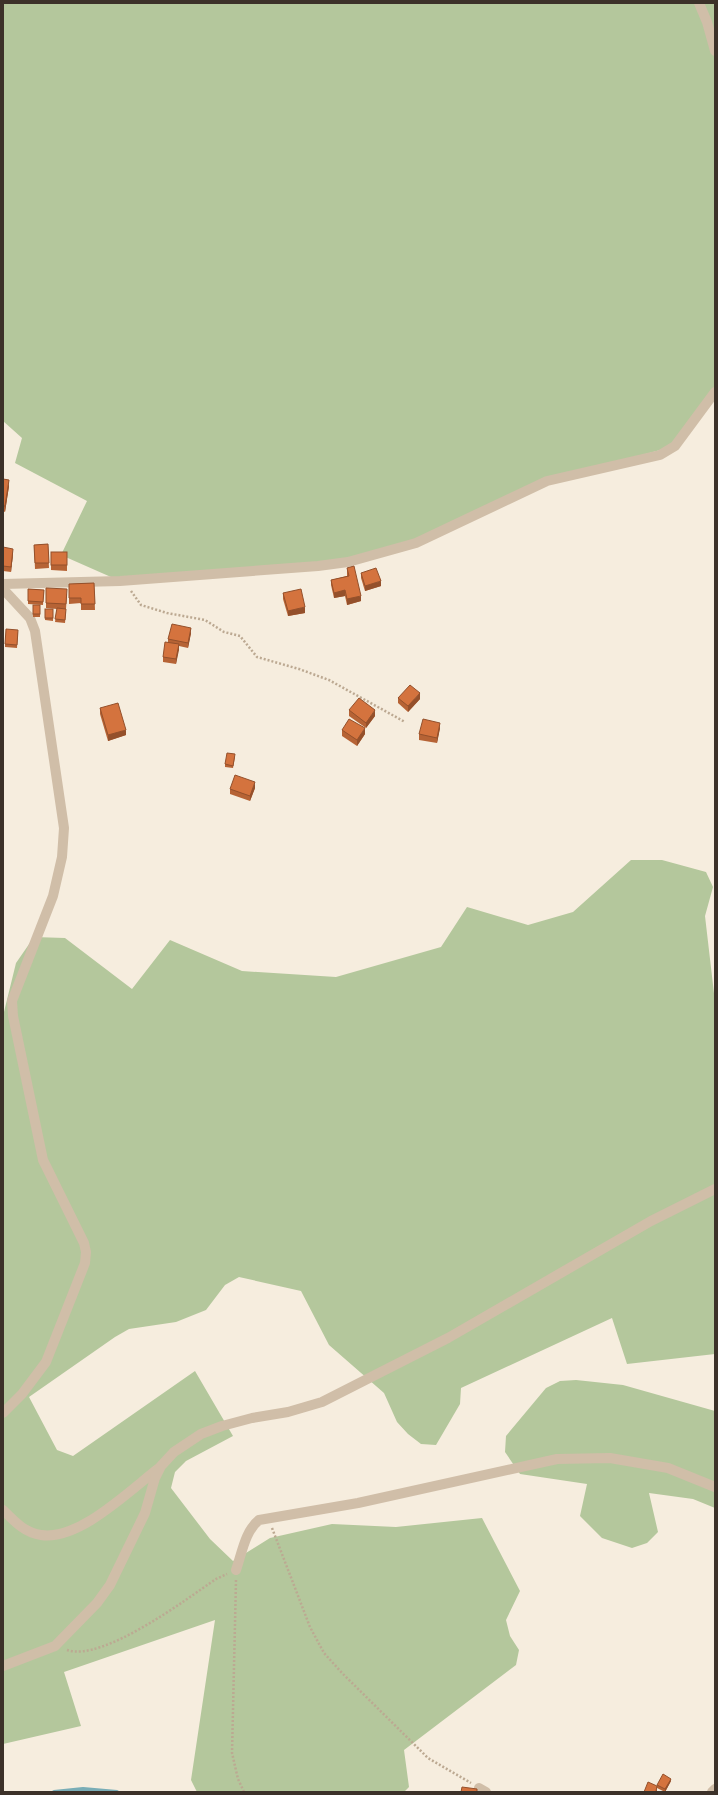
<svg xmlns="http://www.w3.org/2000/svg" width="718" height="1795" font-family="'Public Sans',sans-serif">
	<style>
		.green { fill: #b4c79c }
		.lines { fill: none; stroke-linecap: round; stroke-linejoin: round }
		.stream { stroke: #79adb6; stroke-width: 4 }
		.path { stroke: #bca992; stroke-width: 2.5; stroke-dasharray: 2 2; stroke-linecap: butt }
		.minor { stroke: #d0bea8; stroke-width: 10 }
		.wall { fill: #b66335 }
		.shaded-wall { fill: #94502b }
		.building { fill: #d4733e; stroke: #94502b }
	</style>
	<rect width="100%" height="100%" fill="#f6edde"/>
	<g class="green">
		<path d="M3 3H715V394L675 446 547 481 416 543 348 562 120 581 61 555 87 501 15 463 22 438 3 421Z"/>
		<path d="M631 860H662L706 872 713 887 705 916 715 1002V1354L627 1364 612 1318 461 1388 460 1404 436 1445 421 1444 408 1434 397 1422 384 1393 329 1345 301 1291 239 1277 225 1285 206 1310 176 1322 129 1329 115 1337 29 1397 57 1450 73 1456 195 1371 233 1436 186 1461 175 1472 171 1488 210 1539 233 1561 270 1538 332 1524 396 1527 482 1518 520 1591 506 1620 510 1636 519 1650 516 1665 404 1750 409 1787 404 1792H197L191 1780 215 1620 64 1672 81 1726 3 1744V1016L16 963 34 937 65 938 132 989 170 940 242 971 336 977 441 947 467 907 528 925 573 912Z"/>
		<path d="M576 1380 623 1385 715 1411V1508L693 1499 649 1493 658 1532 647 1543 632 1548 602 1538 580 1516 587 1484 520 1474 505 1452 506 1436 546 1388 560 1381Z"/>
	</g>
	<g class="lines">
		<path class="stream" d="M54 1792 83 1789 117 1792"/>
		<g class="path">
			<path d="M131 591 141 605 167 613 205 620 224 632 240 636 257 657 299 669 329 680 405 722"/>
			<path d="M272 1528 310 1627 324 1653 342 1673 428 1758 471 1783"/>
			<path d="M236 1580 232 1753 238 1779 244 1792"/>
			<path d="M67 1650C103 1662 185 1600 216 1579L227 1574"/>
		</g>
		<g class="minor">
			<path d="M699 3 707 22 715 51"/>
			<path d="M3 584 120 581 318 566 348 562 416 543 547 481 660 455 675 446 715 392"/>
			<path d="M3 589 30 618 35 631 64 828 62 857 53 896 12 1001 13 1016 43 1160 84 1243 86 1252 85 1263 46 1362 22 1394 3 1413"/>
			<path d="M3 1510C14 1521 25 1533 41 1535 79 1541 130 1490 159 1468"/>
			<path d="M236 1570C242 1553 245 1531 259 1520L358 1503 557 1459 610 1458 668 1468 715 1487"/>
			<path d="M3 1666 55 1646 97 1603 110 1585 145 1513 155 1478 161 1466 174 1452 201 1434 222 1426 252 1418 288 1412 322 1402 448 1338 651 1221 715 1189"/>
			<path d="M479 1788 486 1792"/>
			<path d="M712 1792 715 1789"/>
		</g>
	</g>
	<g class="wall">
		<path d="M3 479 9 486 5 512 3 511Z"/>
		<path d="M48 544 49 568 35 569 34 545Z"/>
		<path d="M3 547 13 554 11 572 3 571Z"/>
		<path d="M51 552H67V571L51 570Z"/>
		<path d="M347 568 361 601 347 605 345 596 334 598 331 585V580L347 576Z"/>
		<path d="M361 573 381 586 365 591 361 578Z"/>
		<path d="M94 583 95 610H81V603L69 604V584Z"/>
		<path d="M46 588 67 594 66 609H63L66 612 65 623 55 622 57 609 46 608Z"/>
		<path d="M28 589 44 590 43 605 28 604Z"/>
		<path d="M283 593 305 613 288 616 283 599Z"/>
		<rect x="33" y="605" width="7" height="12"/>
		<path d="M45 609H53V621L45 620Z"/>
		<path d="M18 632 17 648 5 647V644Z"/>
		<path d="M191 633 188 648 179 646 176 664 163 662V657L168 643V639Z"/>
		<path d="M398 698 420 699 408 712 398 703Z"/>
		<path d="M100 708 126 735 108 741 100 714Z"/>
		<path d="M349 710 375 716 366 728 349 716Z"/>
		<path d="M440 728 437 743 419 740V734Z"/>
		<path d="M342 730 365 734 357 746 342 736Z"/>
		<path d="M235 757 233 768 225 767V764Z"/>
		<path d="M255 788 250 801 230 794V789Z"/>
		<path d="M671 1781 665 1792 657 1788V1791L644 1792 657 1786V1785Z"/>
	</g>
	<g class="shaded-wall">
		<path d="M9 480V486L5 512V506Z"/>
		<path d="M13 549V554L11 572V567Z"/>
		<path d="M381 581V586L365 591V586Z"/>
		<path d="M345 590V596L334 598V593Z"/>
		<path d="M361 596V601L347 605V599Z"/>
		<path d="M305 607V613L288 616V611Z"/>
		<path d="M191 628V633L188 648V643Z"/>
		<path d="M179 644V650L176 664V659Z"/>
		<path d="M420 693V699L408 712V706Z"/>
		<path d="M375 710V716L366 728V723Z"/>
		<path d="M440 723V728L437 743V738Z"/>
		<path d="M365 728V734L357 746V740Z"/>
		<path d="M126 730V735L108 741V735Z"/>
		<path d="M255 782V788L250 801V796Z"/>
		<path d="M671 1779V1781L665 1792V1789Z"/>
	</g>
	<g class="building">
		<path d="M3 479 9 480 5 506H3Z"/>
		<path d="M48 544 49 563H35L34 545Z"/>
		<path d="M3 547 13 549 11 567 3 566Z"/>
		<rect x="51" y="552" width="16" height="13"/>
		<path d="M354 566 361 596 347 599 345 590 334 593 331 580 349 576 347 568Z"/>
		<path d="M376 568 381 581 365 586 361 573Z"/>
		<path d="M94 583 95 604H81V598H69V584Z"/>
		<path d="M46 588 67 589 66 604 46 603Z"/>
		<path d="M28 589 44 590 43 602 28 601Z"/>
		<path d="M301 589 305 607 288 611 283 593Z"/>
		<rect x="33" y="605" width="7" height="9"/>
		<path d="M57 608 66 609 65 620 55 619Z"/>
		<rect x="45" y="609" width="8" height="9"/>
		<path d="M172 624 191 628 188 643 168 639Z"/>
		<path d="M6 629 18 630 17 645 5 644Z"/>
		<path d="M165 642 179 644 176 659 163 657Z"/>
		<path d="M410 685 420 693 408 706 398 698Z"/>
		<path d="M359 698 375 710 366 723 349 710Z"/>
		<path d="M118 703 126 730 108 735 100 708Z"/>
		<path d="M349 719 365 728 357 740 342 730Z"/>
		<path d="M423 719 440 723 437 738 419 734Z"/>
		<path d="M227 753 235 754 233 766 225 764Z"/>
		<path d="M235 775 255 782 250 796 230 789Z"/>
		<path d="M663 1774 671 1779 665 1789 657 1785Z"/>
		<path d="M648 1782 657 1786 656 1791 659 1792H644Z"/>
		<path d="M462 1787 477 1789V1792H461Z"/>
	</g>
	<rect width="718" height="1795" fill="none" stroke="#3c3129" stroke-width="8"/>
</svg>
